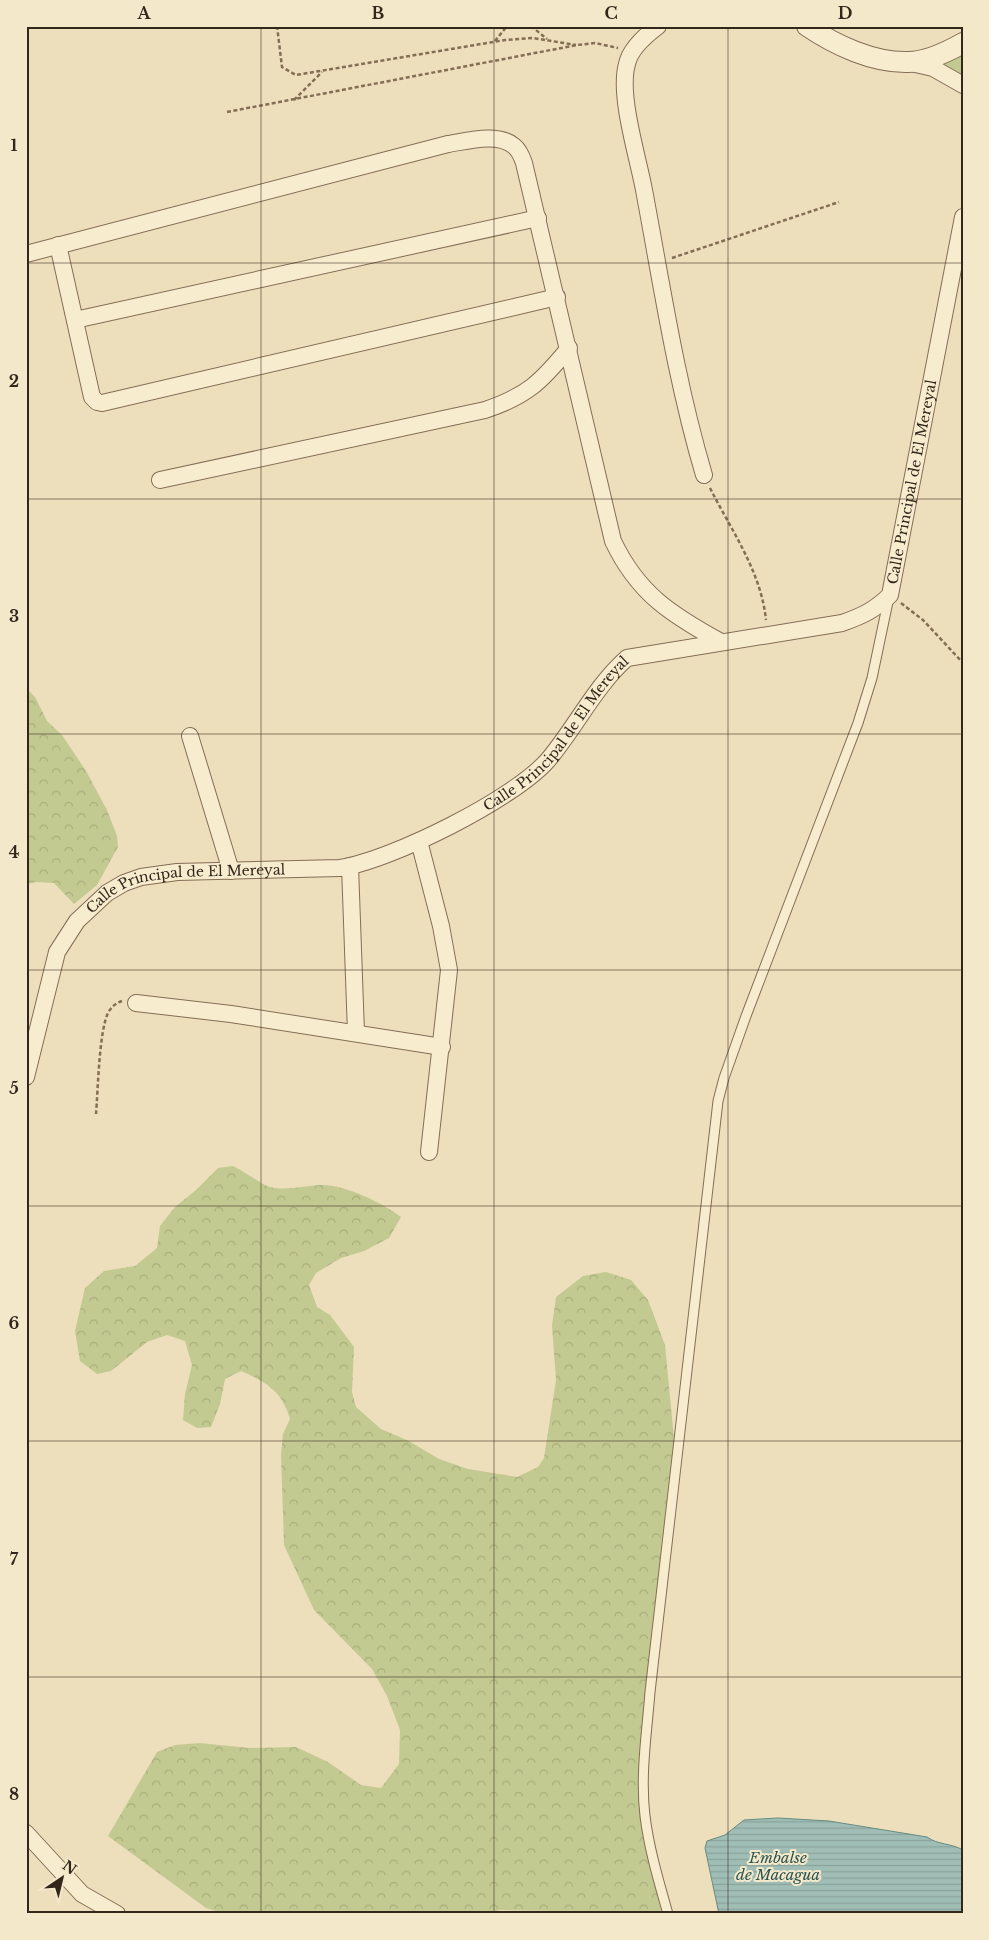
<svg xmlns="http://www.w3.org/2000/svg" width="989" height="1940" font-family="'Libre Baskerville',serif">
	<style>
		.green { fill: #c3ca91 }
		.forest { fill: url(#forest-crowns) }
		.water { fill: url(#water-rules); stroke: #688b82 }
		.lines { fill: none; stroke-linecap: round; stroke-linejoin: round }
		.service-casing { stroke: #846e56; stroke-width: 11 }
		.minor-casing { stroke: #846e56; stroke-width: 18 }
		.tertiary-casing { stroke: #846e56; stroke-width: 22 }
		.path { stroke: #846e56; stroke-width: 2.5; stroke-dasharray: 4 2.5; stroke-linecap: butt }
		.service { stroke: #f8eccf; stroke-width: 9 }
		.minor { stroke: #f8eccf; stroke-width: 16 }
		.tertiary { stroke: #f8eccf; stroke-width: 20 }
		.grid { fill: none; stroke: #33261b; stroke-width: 1; stroke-opacity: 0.55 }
		.labels { text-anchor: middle; stroke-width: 4; stroke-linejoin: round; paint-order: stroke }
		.street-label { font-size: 14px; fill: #33261b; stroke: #f4e8cb }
		.water-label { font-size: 15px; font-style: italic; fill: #2a5350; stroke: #f4e8cb }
		.neatline { fill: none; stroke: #33261b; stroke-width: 2 }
		.grid-label { font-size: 16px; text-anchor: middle; font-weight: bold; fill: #33261b }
	</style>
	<defs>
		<pattern id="forest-crowns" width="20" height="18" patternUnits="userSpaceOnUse" patternTransform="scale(1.25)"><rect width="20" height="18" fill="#c3ca91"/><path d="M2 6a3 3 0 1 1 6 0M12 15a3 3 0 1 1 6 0" fill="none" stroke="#a8ad7c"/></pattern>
		<pattern id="water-rules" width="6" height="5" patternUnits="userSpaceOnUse" patternTransform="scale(1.25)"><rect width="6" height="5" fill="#a0beb5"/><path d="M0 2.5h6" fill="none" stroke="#8aa39b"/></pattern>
	</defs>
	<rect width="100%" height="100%" fill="#eddebc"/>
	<path class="green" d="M963 43V85L929 58Z"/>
	<g class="forest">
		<path d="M26 688 35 697 47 721 62 735 86 771 107 810 117 836 118 847 97 885 74 904 54 883 37 882 26 884Z"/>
		<path d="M233 1166C242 1170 264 1186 270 1187 286 1191 304 1186 320 1185 344 1184 383 1203 401 1217L389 1238 364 1251 341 1258 316 1273 309 1285 317 1307 330 1315 354 1347 352 1392 356 1407 381 1429 409 1441 439 1459 468 1469 517 1477 538 1467 544 1458 556 1380 552 1326 556 1297 583 1276 606 1272 631 1280 648 1300 665 1345 677 1470 650 1692 645 1814 668 1914H554L552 1911 499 1910 491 1914H226L206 1908 108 1836 157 1752 175 1745 200 1743 249 1748 296 1747 328 1762 361 1785 381 1788 399 1764 400 1730 387 1696 372 1669 314 1610 284 1545 281 1454 283 1434 290 1419C282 1391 266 1382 241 1371L225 1379 220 1404 211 1427 197 1428 183 1420 185 1394 192 1365 185 1341 167 1335 147 1342 111 1371 97 1374 80 1361 75 1331 85 1288 104 1271 135 1266 157 1248 160 1226 175 1207 196 1190 218 1168Z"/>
	</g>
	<path class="water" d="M778 1818 829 1821 927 1837C938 1845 951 1843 963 1850V1914H719L705 1848 707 1841 725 1835 744 1820Z"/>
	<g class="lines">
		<defs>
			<path id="service" d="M668 1914C659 1882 649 1849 645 1816 640 1775 647 1732 650 1692L718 1101 724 1078 746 1016 858 723 872 678 889 597"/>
			<g id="minor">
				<path d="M658 26C646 35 630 49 627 64 618 95 638 157 644 190 662 286 676 381 704 475"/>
				<path d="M911 63 933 68 963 85"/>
				<path d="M58 245 92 397 97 402 102 403 557 297"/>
				<path d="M26 254 448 144C467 141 498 132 514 146 519 150 522 157 524 163L613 541C638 594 672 615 721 642"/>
				<path d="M75 320 538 218"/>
				<path d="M160 480 485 410C527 396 541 382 569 348"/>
				<path d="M190 736 231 871"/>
				<path d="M419 841 441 926 449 970 429 1152"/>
				<path d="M350 866 356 1033"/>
				<path d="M136 1003 231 1014 442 1047"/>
				<path id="s1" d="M26 1077 57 952 77 921 107 893 124 883 141 877 177 872 340 868C392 860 514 799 548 760 575 728 596 685 627 658L842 623C862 616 875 610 890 595L963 217"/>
				<path d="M26 1833 82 1894 117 1914"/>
			</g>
			<path id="tertiary" d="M807 26C835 45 873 63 908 62 927 62 947 52 963 43"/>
		</defs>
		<use href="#service" class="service-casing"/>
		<use href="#minor" class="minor-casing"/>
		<use href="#tertiary" class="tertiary-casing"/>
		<g class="path">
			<path d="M277 26 282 67 296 75 505 40 533 38 576 45"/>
			<path d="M531 26 547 39"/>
			<path d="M495 41 507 26"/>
			<path d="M294 100 322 72"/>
			<path d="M227 112 577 45 595 43 618 48"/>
			<path d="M672 258 839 202"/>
			<path d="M710 488C731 530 761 571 766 620"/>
			<path d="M901 603 923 620 963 663"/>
			<path d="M96 1114C98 1090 99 1032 108 1013 111 1007 116 1003 122 1001"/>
		</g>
		<use href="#service" class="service"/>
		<use href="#minor" class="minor"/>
		<use href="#tertiary" class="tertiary"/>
	</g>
	<path class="grid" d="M261 26V1914M494 26V1914M728 26V1914M26 263H963M26 499H963M26 734H963M26 970H963M26 1206H963M26 1441H963M26 1677H963"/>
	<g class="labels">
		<g class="street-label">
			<text dy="5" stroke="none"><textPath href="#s1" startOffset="1199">Calle Principal de El Mereyal</textPath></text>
			<text dy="5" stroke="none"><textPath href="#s1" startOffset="705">Calle Principal de El Mereyal</textPath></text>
			<text dy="5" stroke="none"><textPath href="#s1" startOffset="285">Calle Principal de El Mereyal</textPath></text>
		</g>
		<g class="water-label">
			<text x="778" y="1863">Embalse<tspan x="778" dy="17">de Macagua</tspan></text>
		</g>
	</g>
	<rect width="989" height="1940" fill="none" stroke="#f4e8cb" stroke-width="55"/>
	<g transform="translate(62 1878) rotate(35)" stroke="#f4e8cb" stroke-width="4" paint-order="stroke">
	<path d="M0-4L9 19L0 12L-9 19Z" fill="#33261b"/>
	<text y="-8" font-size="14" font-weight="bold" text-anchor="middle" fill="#33261b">N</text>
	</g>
	<rect x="28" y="28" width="934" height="1884" class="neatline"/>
	<g class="grid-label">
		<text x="144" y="19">A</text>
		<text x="378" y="19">B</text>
		<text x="611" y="19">C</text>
		<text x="845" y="19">D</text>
		<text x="14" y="151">1</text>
		<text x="14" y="387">2</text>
		<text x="14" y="622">3</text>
		<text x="14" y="858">4</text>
		<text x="14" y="1094">5</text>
		<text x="14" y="1329">6</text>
		<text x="14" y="1565">7</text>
		<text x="14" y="1800">8</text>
	</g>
</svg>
